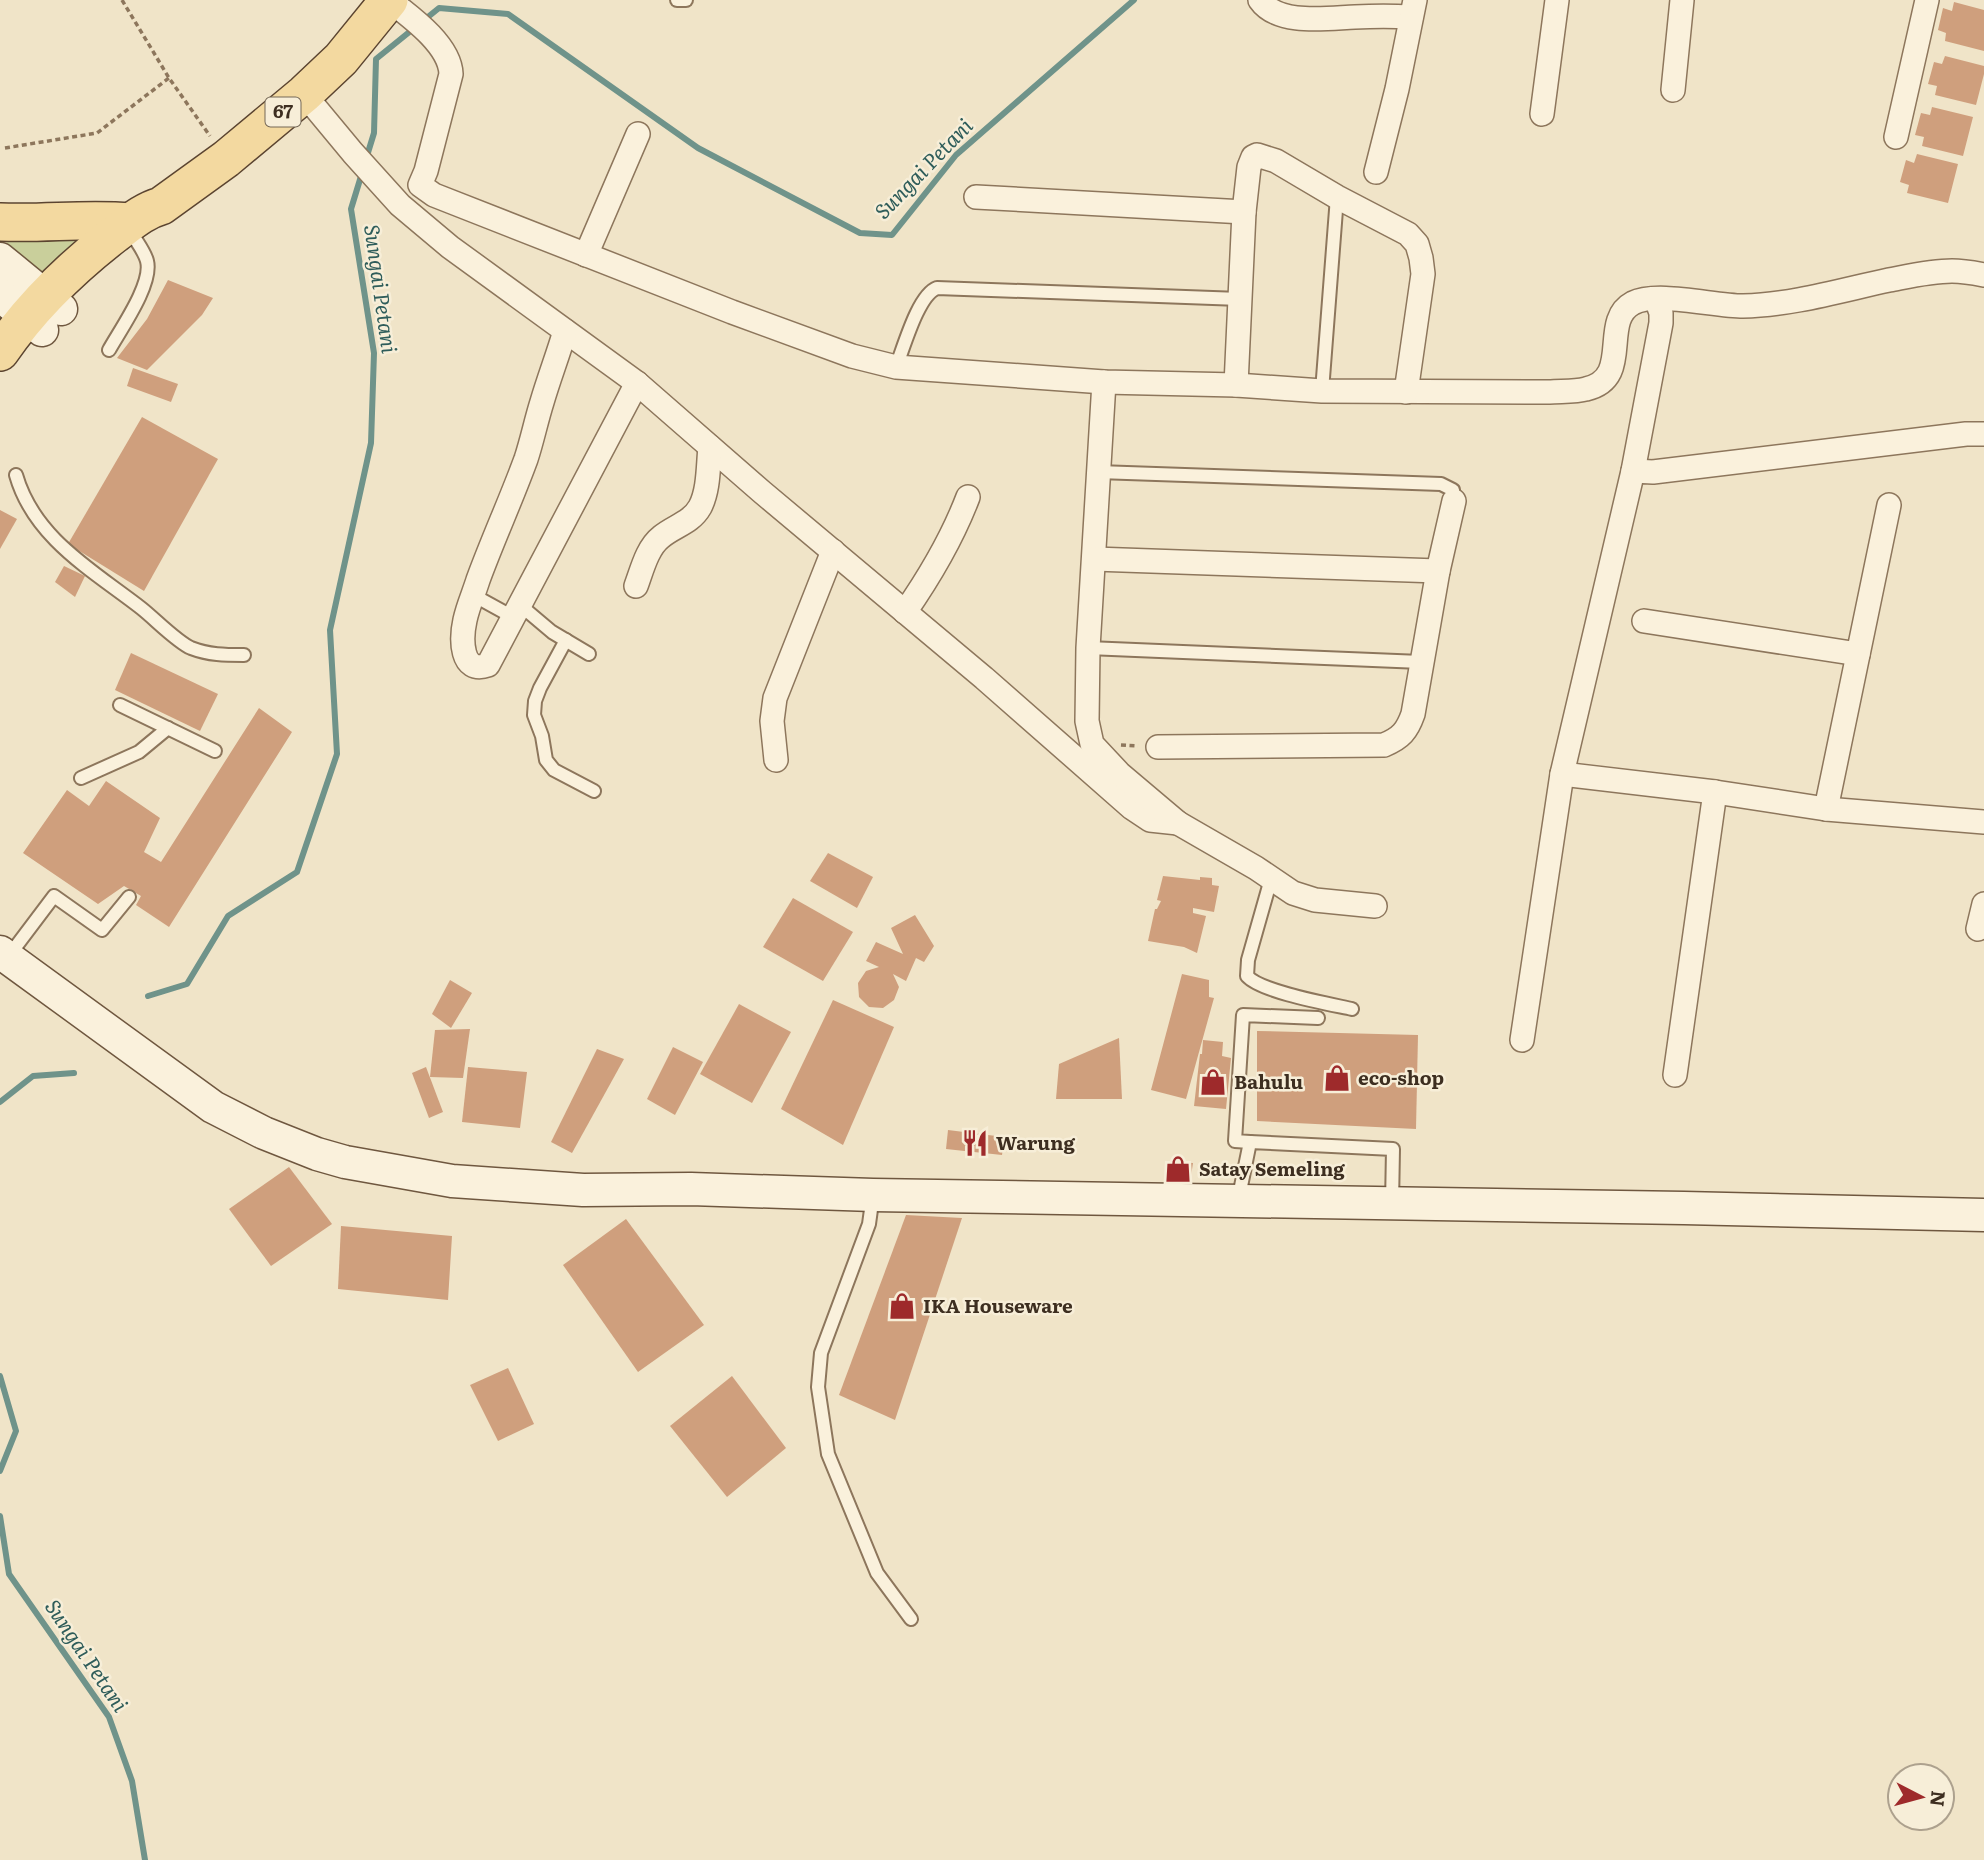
<svg xmlns="http://www.w3.org/2000/svg" width="1984" height="1860" font-family="Literata,serif">
	<style>
		.green { fill: #c9cf9b }
		.lines { fill: none; stroke-linecap: round; stroke-linejoin: round }
		.stream { stroke: #6f938a; stroke-width: 6 }
		.building { fill: #cf9f7d }
		.lane-casing { stroke: #8d765c; stroke-width: 16 }
		.street-casing { stroke: #8d765c; stroke-width: 26 }
		.secondary-casing { stroke: #6f573f; stroke-width: 35 }
		.primary-casing { stroke: #5b4430; stroke-width: 40 }
		.path { stroke: #8d765c; stroke-width: 3.5; stroke-dasharray: 5 3.5; stroke-linecap: butt }
		.lane { stroke: #faf1dc; stroke-width: 12 }
		.street { stroke: #faf1dc; stroke-width: 23 }
		.secondary { stroke: #faf1dc; stroke-width: 32 }
		.primary { stroke: #f3d9a0; stroke-width: 37 }
		.labels { text-anchor: middle; stroke-width: 5; stroke-linejoin: round; paint-order: stroke }
		.shield { fill: #f7eed8; stroke: #756857; stroke-width: 2 }
		.shield-label { font-size: 18px; font-weight: bold; fill: #3d2e20 }
		.poi-label { font-size: 19px; font-weight: bold; fill: #3d2e20; stroke: #f7eed8; text-anchor: start }
		.water-label { font-size: 21px; font-style: italic; fill: #2f5d5a; stroke: #f7eed8 }
	</style>
	<rect width="100%" height="100%" fill="#f0e4c8"/>
	<path class="green" d="M102 229 47 275 14 256 6 242 17 232Z"/>
	<g class="lines">
		<g class="stream">
			<path d="M366 159 374 133 376 59 439 8 508 14 698 148 860 233 892 235 956 155 1134 0"/>
			<path d="M148 996 187 984 228 916 297 872 337 754 330 630 371 443 374 353 351 209 362 173"/>
			<path d="M0 1102 33 1076 74 1073"/>
			<path d="M0 1376 16 1431 0 1471"/>
			<path d="M0 1516 9 1574 109 1717 132 1781 145 1860"/>
		</g>
	</g>
	<g class="building">
		<path d="M1954 2 1984 10V51L1945 41 1946 33 1938 30 1943 8 1952 11Z"/>
		<path d="M1945 56 1984 66V74L1976 105 1935 95 1937 86 1928 84 1934 62 1942 64Z"/>
		<path d="M1932 107 1973 117 1963 156 1922 146 1924 137 1915 135 1921 113 1930 115Z"/>
		<path d="M1917 154 1958 164 1948 203 1907 193 1909 185 1900 182 1906 160 1914 163Z"/>
		<path d="M168 280 213 298 202 315 147 370 117 358 147 319Z"/>
		<path d="M133 368 178 384 171 402 127 386Z"/>
		<path d="M142 417 218 459 144 591 68 544Z"/>
		<path d="M0 510 17 519 0 549Z"/>
		<path d="M64 566 85 576 75 597 55 582Z"/>
		<path d="M131 653 218 694 200 731 115 690Z"/>
		<path d="M259 708 292 732 169 927 136 905 141 896 124 886 98 904 23 853 67 790 89 806 106 781 160 818 144 852 161 862Z"/>
		<path d="M828 853 873 877 857 908 810 881Z"/>
		<path d="M1163 876 1200 880V877L1212 878V885L1219 886 1214 912 1193 908V913L1206 916 1197 953 1184 947 1148 941 1155 909H1157L1161 901 1157 900Z"/>
		<path d="M793 898 853 932 823 981 763 947Z"/>
		<path d="M915 915 934 946 924 962 916 958 906 981 893 974 899 987 894 1000 883 1008 869 1007 859 997 858 983 866 971 879 967 866 961 876 942 903 954 891 928Z"/>
		<path d="M1182 974 1209 980V997L1214 998 1186 1099 1151 1090Z"/>
		<path d="M450 980 472 993 451 1028 432 1014Z"/>
		<path d="M833 1000 894 1027 843 1145 781 1109Z"/>
		<path d="M739 1004 791 1032 752 1103 700 1074Z"/>
		<path d="M470 1029 463 1078 430 1077 435 1030Z"/>
		<path d="M1257 1031 1418 1035 1416 1129 1257 1121Z"/>
		<path d="M1119 1038 1122 1099H1056L1059 1064Z"/>
		<path d="M1203 1040 1223 1042 1222 1056 1231 1058 1226 1109 1194 1106 1200 1054H1202Z"/>
		<path d="M673 1047 703 1062 675 1115 647 1099Z"/>
		<path d="M597 1049 624 1059 572 1153 551 1142Z"/>
		<path d="M426 1067 443 1112 429 1118 412 1073Z"/>
		<path d="M468 1067 527 1072 520 1128 462 1122Z"/>
		<path d="M948 1130 1004 1137 1002 1155 946 1149Z"/>
		<path d="M1165 1162 1193 1163 1191 1176 1165 1175Z"/>
		<path d="M289 1167 332 1224 271 1266 229 1209Z"/>
		<path d="M906 1215 962 1218 895 1420 839 1395Z"/>
		<path d="M626 1219 704 1325 638 1372 563 1265Z"/>
		<path d="M341 1226 452 1236 448 1300 338 1289Z"/>
		<path d="M508 1368 534 1424 498 1441 470 1385Z"/>
		<path d="M732 1376 786 1448 727 1497 670 1426Z"/>
	</g>
	<g class="lines">
		<defs>
			<g id="lane">
				<path d="M677 0H686"/>
				<path d="M109 350C120 330 153 284 147 261 145 253 139 245 134 237"/>
				<path d="M896 367C904 347 918 295 937 288L1240 299"/>
				<path d="M1322 391 1337 197"/>
				<path d="M1098 472 1441 484 1453 490 1454 501"/>
				<path d="M16 475C34 538 92 570 141 608 155 619 177 642 191 648 209 655 225 655 244 655"/>
				<path d="M473 595 513 617"/>
				<path d="M520 605 552 632 589 654"/>
				<path d="M566 640 540 688 535 701 534 715 542 736 546 760 554 770 594 791"/>
				<path d="M1088 648 1421 662"/>
				<path d="M120 705 215 751"/>
				<path d="M81 778 139 752 168 728"/>
				<path d="M1271 879 1248 960 1247 976C1261 992 1329 1004 1352 1009"/>
				<path d="M8 957 54 896 102 930 129 897"/>
				<path d="M1250 1142 1235 1141 1243 1015 1318 1018"/>
				<path d="M873 1195 869 1224 821 1353 818 1387 828 1454 877 1573 911 1619"/>
				<path d="M1238 1201 1250 1142 1393 1149 1392 1204"/>
			</g>
			<g id="street">
				<path d="M389 0C411 17 450 45 451 74L426 171 420 185 434 195 732 312 852 356 896 367 1104 382 1236 385 1322 391 1549 392C1561 391 1575 392 1586 389 1634 378 1599 321 1633 303 1657 291 1714 306 1743 306 1792 305 1842 290 1889 280 1910 276 1931 271 1952 271 1963 271 1974 273 1984 275"/>
				<path d="M1260 0C1278 26 1328 18 1355 17 1374 16 1393 16 1411 17"/>
				<path d="M1673 90 1682 0"/>
				<path d="M304 94 353 153 400 205 450 247 637 383 762 492 984 678 1132 808 1150 820 1178 823"/>
				<path d="M1542 114 1557 0"/>
				<path d="M1896 137 1927 0"/>
				<path d="M1376 172 1397 89 1415 0"/>
				<path d="M976 197 1244 212"/>
				<path d="M586 255 638 134"/>
				<path d="M565 331C558 355 549 378 542 402 536 421 532 441 526 459 511 500 493 539 478 580 474 593 468 606 465 620 461 638 460 675 488 665L637 383"/>
				<path d="M1104 382 1088 648 1087 721 1092 744 1120 774 1178 823 1256 868 1293 893 1315 900 1375 906"/>
				<path d="M1236 385 1244 212 1249 167 1253 157 1257 155 1276 161 1337 197 1408 234 1417 244 1421 258 1423 274 1406 392"/>
				<path d="M1633 471 1661 323V313L1656 299"/>
				<path d="M1094 559 1438 571"/>
				<path d="M636 586C642 570 647 548 661 537 674 526 691 523 700 507 709 490 708 466 710 447"/>
				<path d="M905 612C930 576 952 539 968 497"/>
				<path d="M1644 621 1858 654"/>
				<path d="M1158 747 1384 745C1401 738 1407 731 1413 714L1438 571 1454 501"/>
				<path d="M776 760 772 721 775 698 833 551"/>
				<path d="M1562 774 1715 792 1826 809 1984 822"/>
				<path d="M1826 809 1889 505"/>
				<path d="M1978 929 1984 904"/>
				<path d="M1522 1040 1562 774 1633 471 1653 472 1966 434H1984"/>
				<path d="M1675 1075 1715 792"/>
			</g>
			<g id="secondary">
				<path d="M0 259 61 309"/>
				<path d="M0 295 42 330"/>
				<path d="M0 952 213 1107 264 1133 317 1154 345 1162 452 1181 583 1190 691 1189 873 1195 1684 1208 1984 1215"/>
			</g>
			<g id="primary">
				<path d="M0 222C44 224 87 218 130 222"/>
				<path d="M0 352C31 307 71 268 115 234 130 223 143 211 161 206L226 159 304 94 341 59 389 0"/>
			</g>
		</defs>
		<use href="#lane" class="lane-casing"/>
		<use href="#street" class="street-casing"/>
		<use href="#secondary" class="secondary-casing"/>
		<use href="#primary" class="primary-casing"/>
		<g class="path">
			<path d="M122 0 169 78 210 136"/>
			<path d="M5 148 97 133 169 78"/>
			<path d="M1121 745 1138 746"/>
		</g>
		<use href="#lane" class="lane"/>
		<use href="#street" class="street"/>
		<use href="#secondary" class="secondary"/>
		<use href="#primary" class="primary"/>
	</g>
	<defs>
		<symbol id="shop-bare" viewBox="-9 -9 18 18"><path d="M-5-2.5h2.3a2.7 3.5 0 0 1 5.4 0H5L5.5 6h-11ZM-1.5-2.5h3a1.5 2.3 0 0 0-3 0Z" fill="#9e2a2b" stroke="#f7eed8" stroke-width="2.5" paint-order="stroke"/></symbol>
		<symbol id="restaurant-bare" viewBox="-9 -9 18 18"><path d="M-5-6h1v4h1v-4h1v4h1v-4h1v5L-1.5 .5V6h-2V.5L-5-1ZM5-6V6H3V1.5H1.5Q1.5-4 5-6Z" fill="#9e2a2b" stroke="#f7eed8" stroke-width="2.5" paint-order="stroke"/></symbol>
	</defs>
	<g fill-rule="evenodd">
		<use href="#shop-bare" x="1318" y="1059" width="38" height="38"/>
		<use href="#shop-bare" x="1194" y="1063" width="38" height="38"/>
		<use href="#restaurant-bare" x="956" y="1124" width="38" height="38"/>
		<use href="#shop-bare" x="1159" y="1150" width="38" height="38"/>
		<use href="#shop-bare" x="883" y="1287" width="38" height="38"/>
	</g>
	<g class="labels">
		<rect class="shield" x="265.5" y="97.5" width="35" height="29" rx="5"/>
		<g class="shield-label">
			<text x="283" y="118">67</text>
		</g>
		<g class="poi-label">
			<text x="1358" y="1085">eco-shop</text>
			<text x="1234" y="1089">Bahulu</text>
			<text x="996" y="1150">Warung</text>
			<text x="1199" y="1176">Satay Semeling</text>
			<text x="923" y="1313">IKA Houseware</text>
		</g>
		<g class="water-label">
			<text transform="translate(924 169) rotate(-46)" y="7">Sungai Petani</text>
			<text transform="translate(380 289) rotate(82)" y="7">Sungai Petani</text>
			<text transform="translate(86 1656) rotate(56)" y="7">Sungai Petani</text>
		</g>
	</g>
	<g transform="translate(1921 1797) rotate(96)"><circle r="33" fill="#f7eed8" stroke="#ada18e" stroke-width="2"/>
	<path d="M0-5L12 26L0 18L-12 26Z" fill="#9e2a2b"/>
	<text y="-10" font-size="19" font-weight="bold" text-anchor="middle" fill="#3d2e20">N</text>
	</g>
</svg>
